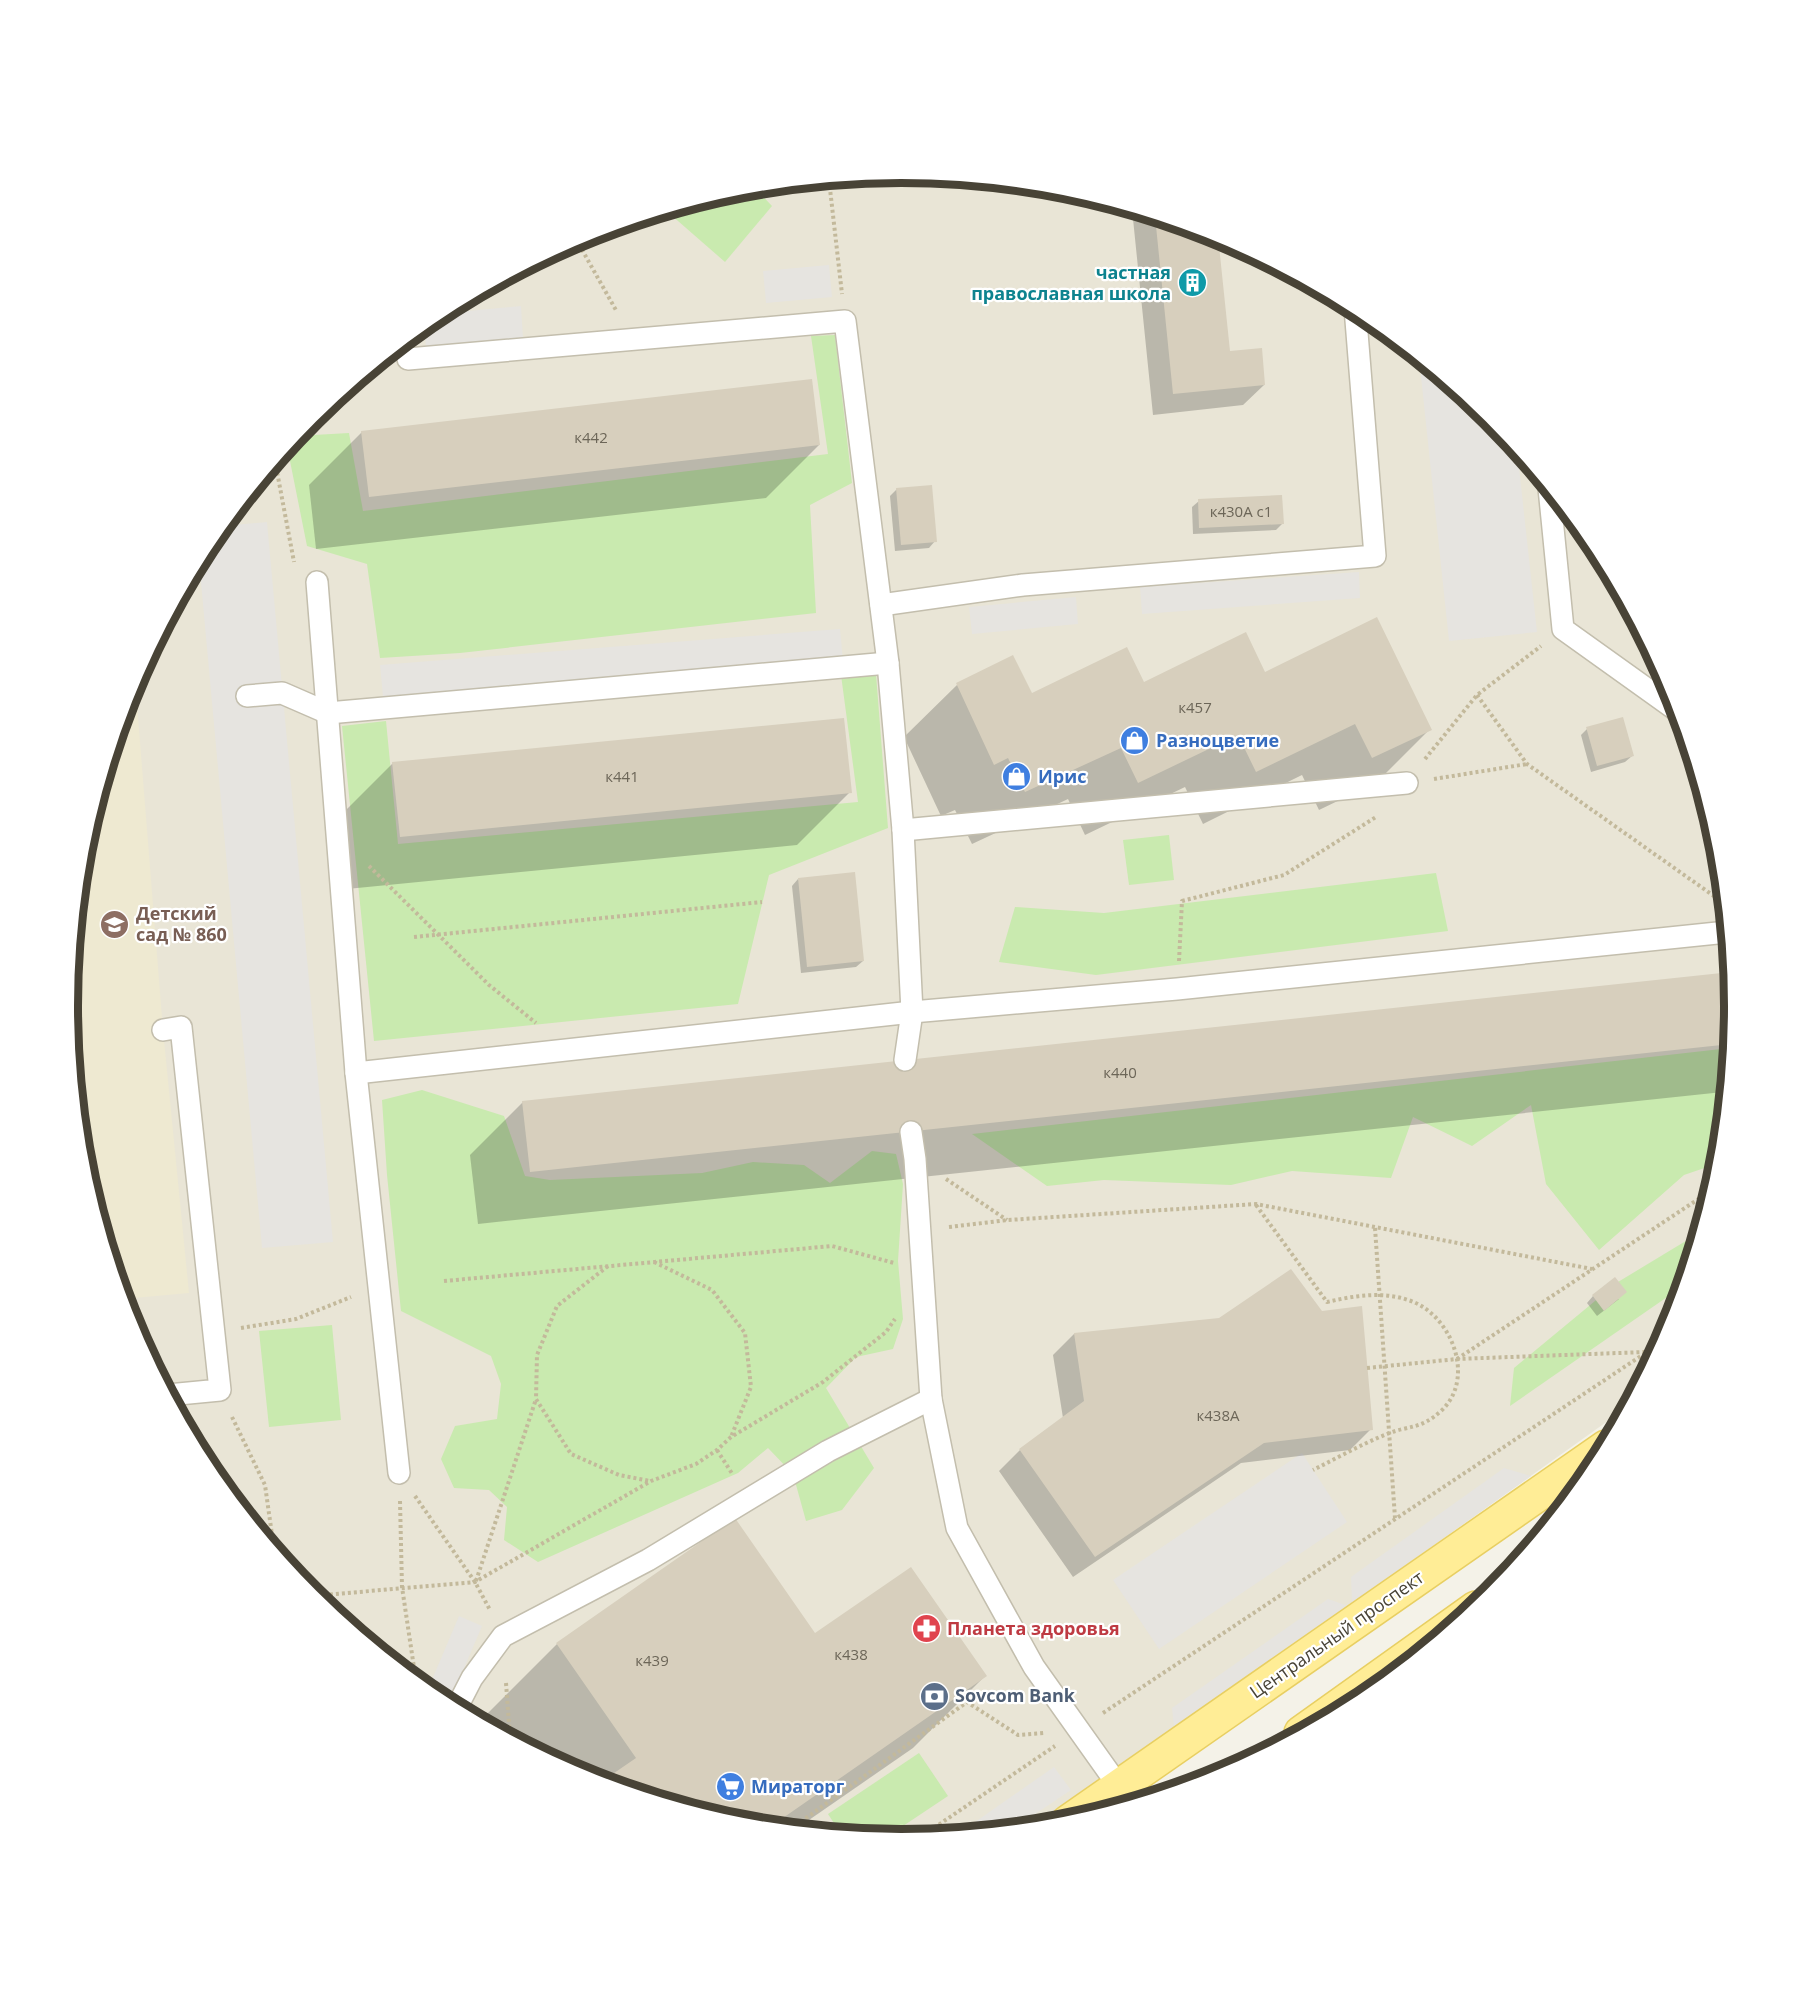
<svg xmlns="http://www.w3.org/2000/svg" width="1802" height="2012" font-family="'Open Sans',sans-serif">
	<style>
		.residential { fill: #e9e5d6 }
		.education { fill: #eee9d1 }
		.green { fill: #c9eaaf }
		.parking { fill: #e6e4e0 }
		.shadow { fill: #0003 }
		.building { fill: #d7cfbd }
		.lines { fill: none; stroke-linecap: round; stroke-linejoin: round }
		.service-casing { stroke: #c3bead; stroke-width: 24 }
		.primary-casing { stroke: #e8cf62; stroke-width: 36 }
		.path { stroke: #c3b99b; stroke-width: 4; stroke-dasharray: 3 3; stroke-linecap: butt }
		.service { stroke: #fff; stroke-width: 21 }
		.primary { stroke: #ffed96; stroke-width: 33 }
		.labels { text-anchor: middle; stroke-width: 4.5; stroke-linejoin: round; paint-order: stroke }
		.number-label { font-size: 15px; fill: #6c6658 }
		.culture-label { font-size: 18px; font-weight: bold; fill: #0d838f; stroke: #fff; text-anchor: end }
		.shop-label { font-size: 18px; font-weight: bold; fill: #366cbe; stroke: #fff; text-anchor: start }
		.education-label { font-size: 18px; font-weight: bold; fill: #785e54; stroke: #fff; text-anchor: start }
		.health-label { font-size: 18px; font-weight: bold; fill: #be3a42; stroke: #fff; text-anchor: start }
		.street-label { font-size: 18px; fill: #484336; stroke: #fff }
		.service-label { font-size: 18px; font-weight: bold; fill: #4e5e75; stroke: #fff; text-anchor: start }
		.rim { fill: none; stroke: #484336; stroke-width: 8 }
	</style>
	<rect width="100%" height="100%" fill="#f4f2e8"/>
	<path class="residential" d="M901 173 1064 189 1220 236 1364 313 1491 417 1594 543 1671 687 1719 844 1734 1006 1718 1169 1671 1325 1626 1408 1348 1606 1030 1827 901 1839 738 1823 582 1776 438 1699 311 1595 208 1469 131 1325 83 1168 68 1006 84 843 131 687 208 543 312 416 438 313 582 236 739 188Z"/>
	<path class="education" d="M135 679 163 1030 189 1293 123 1299 83 1168 68 1006 84 843Z"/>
	<g class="green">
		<path d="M754 187 772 206 725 262 670 214C687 199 731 189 754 187Z"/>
		<path d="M835 335 852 483 810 505 816 613 460 653 380 658 367 564 307 546 287 446 296 436 349 433 363 511 828 454 811 336Z"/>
		<path d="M876 674 888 828 769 875 738 1004 374 1041 342 726 386 721 398 844 858 802 841 675Z"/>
		<path d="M1169 835 1174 880 1129 885 1123 840Z"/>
		<path d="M1436 873 1448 931 1096 975 999 962 1015 907 1104 913Z"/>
		<path d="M1730 1048 1719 1163 1684 1175 1599 1250 1546 1184 1531 1105 1472 1146 1413 1117 1391 1178 1292 1171 1231 1185 1104 1180 1047 1186 972 1134Z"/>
		<path d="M422 1090 504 1116 525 1176 550 1180 702 1173 753 1162 804 1165 830 1183 872 1151 896 1154 903 1184 898 1261 903 1319 893 1349 856 1357 826 1388 874 1468 842 1510 806 1521 793 1474 768 1448 738 1473 538 1562 504 1540 507 1507 489 1490 454 1488 441 1459 455 1426 497 1419 501 1384 491 1356 401 1311 387 1175 382 1100Z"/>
		<path d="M1699 1233 1683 1286 1510 1406 1514 1368 1618 1282Z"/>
		<path d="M332 1325 341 1420 269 1427 259 1331Z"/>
		<path d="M919 1753 948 1796 885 1838 841 1834 828 1814Z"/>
	</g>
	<g class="parking">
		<path d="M829 265 832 297 766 303 763 271Z"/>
		<path d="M521 306 523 338 426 347 424 324 437 314Z"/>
		<path d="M1419 358 1491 417 1517 449 1537 632 1449 641Z"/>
		<path d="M267 522 333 1242 262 1248 199 561 222 526Z"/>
		<path d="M1359 572 1360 598 1142 614 1140 587Z"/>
		<path d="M1076 597 1078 624 972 634 969 607Z"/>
		<path d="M840 629 843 660 383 697 380 665Z"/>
		<path d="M1302 1453 1347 1522 1159 1649 1113 1580Z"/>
		<path d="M1504 1468 1531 1476 1352 1603 1351 1577Z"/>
		<path d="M1328 1599 1348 1606 1174 1728 1172 1708Z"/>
		<path d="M459 1616 482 1626 454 1692 431 1682Z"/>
		<path d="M1054 1767 1071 1790 1014 1828 958 1834Z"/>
	</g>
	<g class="shadow">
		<path d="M1132 209 1217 235 1229 353 1264 385 1243 405 1153 415Z"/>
		<path d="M362 432 819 445 766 498 316 549 309 485Z"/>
		<path d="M897 489 935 541 929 548 895 551 890 496Z"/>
		<path d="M1199 501 1283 523 1276 530 1193 534 1192 507Z"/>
		<path d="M1013 657 1031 695 1265 674 1430 729 1377 782 1319 810 1302 775 1203 824 1185 787 1085 835 1068 799 972 844 955 810 941 816 904 737 957 685Z"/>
		<path d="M1587 729 1632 756 1625 762 1591 772 1581 735Z"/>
		<path d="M393 763 850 792 797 845 347 889 340 816Z"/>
		<path d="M798 879 863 961 856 967 801 973 792 886Z"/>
		<path d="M1731 973 1734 1006 1726 1088 1723 1092 478 1224 470 1155 523 1102Z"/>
		<path d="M1593 1296 1619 1299 1597 1316 1587 1303Z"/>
		<path d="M1074 1334 1371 1429 1350 1450 1241 1463 1073 1577 999 1471 1020 1450 1063 1418 1053 1355Z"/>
		<path d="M815 1635 985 1676 913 1748 796 1829 738 1823 582 1776 493 1729 485 1716 557 1644Z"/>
	</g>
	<g class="building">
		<path d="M1155 216 1218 236 1230 351 1262 348 1265 385 1173 394Z"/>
		<path d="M812 379 820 445 369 497 361 431Z"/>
		<path d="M932 485 937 542 901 545 896 488Z"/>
		<path d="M1282 495 1284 524 1199 528 1198 499Z"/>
		<path d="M1377 617 1432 730 1372 758 1355 724 1256 772 1238 735 1138 783 1121 748 1025 792 1008 758 994 765 956 683 1013 655 1032 693 1127 647 1144 682 1246 632 1265 672Z"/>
		<path d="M1623 717 1634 756 1597 766 1586 727Z"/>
		<path d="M844 718 852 793 400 837 392 762Z"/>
		<path d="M855 872 864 961 807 967 798 878Z"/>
		<path d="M1731 972 1734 1006 1731 1044 530 1172 522 1101Z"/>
		<path d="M1291 1269 1322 1311 1362 1306 1373 1430 1264 1443 1095 1557 1019 1449 1084 1401 1074 1333 1219 1318Z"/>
		<path d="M1615 1277 1627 1292 1604 1311 1592 1295Z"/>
		<path d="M202 1441 227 1490 226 1491 208 1469 195 1444Z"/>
		<path d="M735 1518 815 1633 911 1567 987 1676 770 1827 738 1823 601 1782 636 1758 556 1643Z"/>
	</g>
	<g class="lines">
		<defs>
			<g id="service">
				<path d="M408 359 845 321 888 663 903 830 912 1012 905 1060"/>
				<path d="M1549 488 1563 629 1679 712"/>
				<path d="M317 582 356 1073 399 1473"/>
				<path d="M881 605 1023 585 1375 556 1355 308"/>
				<path d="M247 696 282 693 328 713 888 663"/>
				<path d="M903 830 1407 783"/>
				<path d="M163 1030 181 1027 220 1390 168 1395"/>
				<path d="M356 1073 912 1012 1177 989 1727 932"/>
				<path d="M911 1132 915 1159 931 1399 957 1528 1034 1667 1120 1788"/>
				<path d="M456 1709 472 1678 503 1636 648 1560 828 1451 931 1399"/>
			</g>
			<g id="primary">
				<path d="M1301 1733 1476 1608"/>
				<path d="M1068 1822 1606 1447"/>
			</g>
		</defs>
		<use href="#service" class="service-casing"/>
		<use href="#primary" class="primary-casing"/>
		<g class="path">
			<path d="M829 180 842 294"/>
			<path d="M576 239 617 312"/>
			<path d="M275 461 294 562"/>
			<path d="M1477 695 1527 764 1721 901"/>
			<path d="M1425 759 1477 695 1541 646"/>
			<path d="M1434 779 1527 764"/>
			<path d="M369 866 489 985 536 1023"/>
			<path d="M414 937 762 902"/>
			<path d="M1179 961 1182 901 1284 875 1376 817"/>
			<path d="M946 1179 1007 1220"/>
			<path d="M1256 1205 1327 1302C1353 1296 1382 1291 1408 1300 1451 1313 1477 1378 1441 1411 1420 1430 1409 1425 1387 1434 1362 1444 1337 1458 1313 1470"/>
			<path d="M949 1227 1008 1220 1256 1204 1592 1269"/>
			<path d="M1375 1228 1395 1518"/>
			<path d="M654 1262 712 1290 745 1333 751 1387 731 1437"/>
			<path d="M608 1266 557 1306 537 1355 536 1399 571 1454 619 1475 650 1481"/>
			<path d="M444 1281 832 1246 894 1263"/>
			<path d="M241 1328 296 1319 351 1297"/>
			<path d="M1457 1359 1712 1190"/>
			<path d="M1367 1368 1457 1359 1645 1352"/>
			<path d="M232 1417 265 1485 274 1549"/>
			<path d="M717 1450 733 1475"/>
			<path d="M415 1496 475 1582 490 1610"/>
			<path d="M400 1501 402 1587 416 1681"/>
			<path d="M476 1581 536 1399"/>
			<path d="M312 1596 475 1582 651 1481 696 1464 717 1450 731 1437 823 1382 886 1332 895 1319"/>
			<path d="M506 1683 510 1738"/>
			<path d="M1103 1713 1662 1342"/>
			<path d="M791 1829 967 1702 1018 1735 1044 1733"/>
			<path d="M919 1838 1055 1746"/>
		</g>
		<use href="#service" class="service"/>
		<use href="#primary" class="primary"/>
	</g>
	<defs>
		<symbol id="building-disc" viewBox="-11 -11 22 22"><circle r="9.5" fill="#0f9aa8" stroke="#fff"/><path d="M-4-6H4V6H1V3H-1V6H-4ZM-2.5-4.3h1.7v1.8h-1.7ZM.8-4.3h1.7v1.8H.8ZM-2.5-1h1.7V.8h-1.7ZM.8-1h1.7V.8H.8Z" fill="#fff"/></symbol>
		<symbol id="shop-disc" viewBox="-11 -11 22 22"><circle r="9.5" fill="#3f7fe0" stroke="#fff"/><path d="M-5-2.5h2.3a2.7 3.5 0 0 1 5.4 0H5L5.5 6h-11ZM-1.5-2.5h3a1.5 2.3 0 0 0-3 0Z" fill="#fff"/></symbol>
		<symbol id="school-disc" viewBox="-11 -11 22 22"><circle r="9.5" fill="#8d6e63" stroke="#fff"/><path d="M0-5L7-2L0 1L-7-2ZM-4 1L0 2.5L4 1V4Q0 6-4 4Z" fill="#fff"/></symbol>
		<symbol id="pharmacy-disc" viewBox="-11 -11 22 22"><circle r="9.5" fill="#e0444e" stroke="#fff"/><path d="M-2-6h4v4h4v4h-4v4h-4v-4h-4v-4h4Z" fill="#fff"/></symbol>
		<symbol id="bank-disc" viewBox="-11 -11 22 22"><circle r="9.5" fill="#5c6f8a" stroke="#fff"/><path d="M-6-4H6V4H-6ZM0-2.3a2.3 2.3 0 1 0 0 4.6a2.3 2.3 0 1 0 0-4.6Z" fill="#fff"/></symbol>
		<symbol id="supermarket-disc" viewBox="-11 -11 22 22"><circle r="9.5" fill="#3f7fe0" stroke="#fff"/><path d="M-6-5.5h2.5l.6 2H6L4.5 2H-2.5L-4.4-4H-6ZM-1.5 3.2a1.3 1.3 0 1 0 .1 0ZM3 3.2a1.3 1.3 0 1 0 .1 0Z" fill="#fff"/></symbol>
	</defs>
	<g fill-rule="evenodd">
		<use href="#building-disc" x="1176" y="266" width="33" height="33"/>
		<use href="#shop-disc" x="1118" y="724" width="33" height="33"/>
		<use href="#shop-disc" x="1000" y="760" width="33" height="33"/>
		<use href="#school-disc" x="98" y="908" width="33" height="33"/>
		<use href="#pharmacy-disc" x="910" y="1612" width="33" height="33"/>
		<use href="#bank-disc" x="918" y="1680" width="33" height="33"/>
		<use href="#supermarket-disc" x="714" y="1770" width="33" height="33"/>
	</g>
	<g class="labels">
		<g class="number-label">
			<text x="591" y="443">к442</text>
			<text x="1241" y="517">к430А с1</text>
			<text x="1195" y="713">к457</text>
			<text x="622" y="782">к441</text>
			<text x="1120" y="1078">к440</text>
			<text x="1218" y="1421">к438А</text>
			<text x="851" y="1660">к438</text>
			<text x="652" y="1666">к439</text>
		</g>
		<g class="culture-label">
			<text x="1171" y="279">частная<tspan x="1171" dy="21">православная школа</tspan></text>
		</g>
		<g class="shop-label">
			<text x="1156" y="747">Разноцветие</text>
			<text x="1038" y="783">Ирис</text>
			<text x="751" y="1793">Мираторг</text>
		</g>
		<g class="education-label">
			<text x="136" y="920">Детский<tspan x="136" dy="21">сад № 860</tspan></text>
		</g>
		<g class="health-label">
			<text x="947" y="1635">Планета здоровья</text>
		</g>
		<g class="street-label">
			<text transform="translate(1337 1635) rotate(-35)" y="6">Центральный проспект</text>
		</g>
		<g class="service-label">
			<text x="955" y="1702">Sovcom Bank</text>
		</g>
	</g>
	<path d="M0 0H1802V2012H0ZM78 1006a823 823 0 1 1 1646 0a823 823 0 1 1-1646 0Z" fill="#fff" fill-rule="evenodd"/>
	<path class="rim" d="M78 1006a823 823 0 1 1 1646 0a823 823 0 1 1-1646 0Z"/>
</svg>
